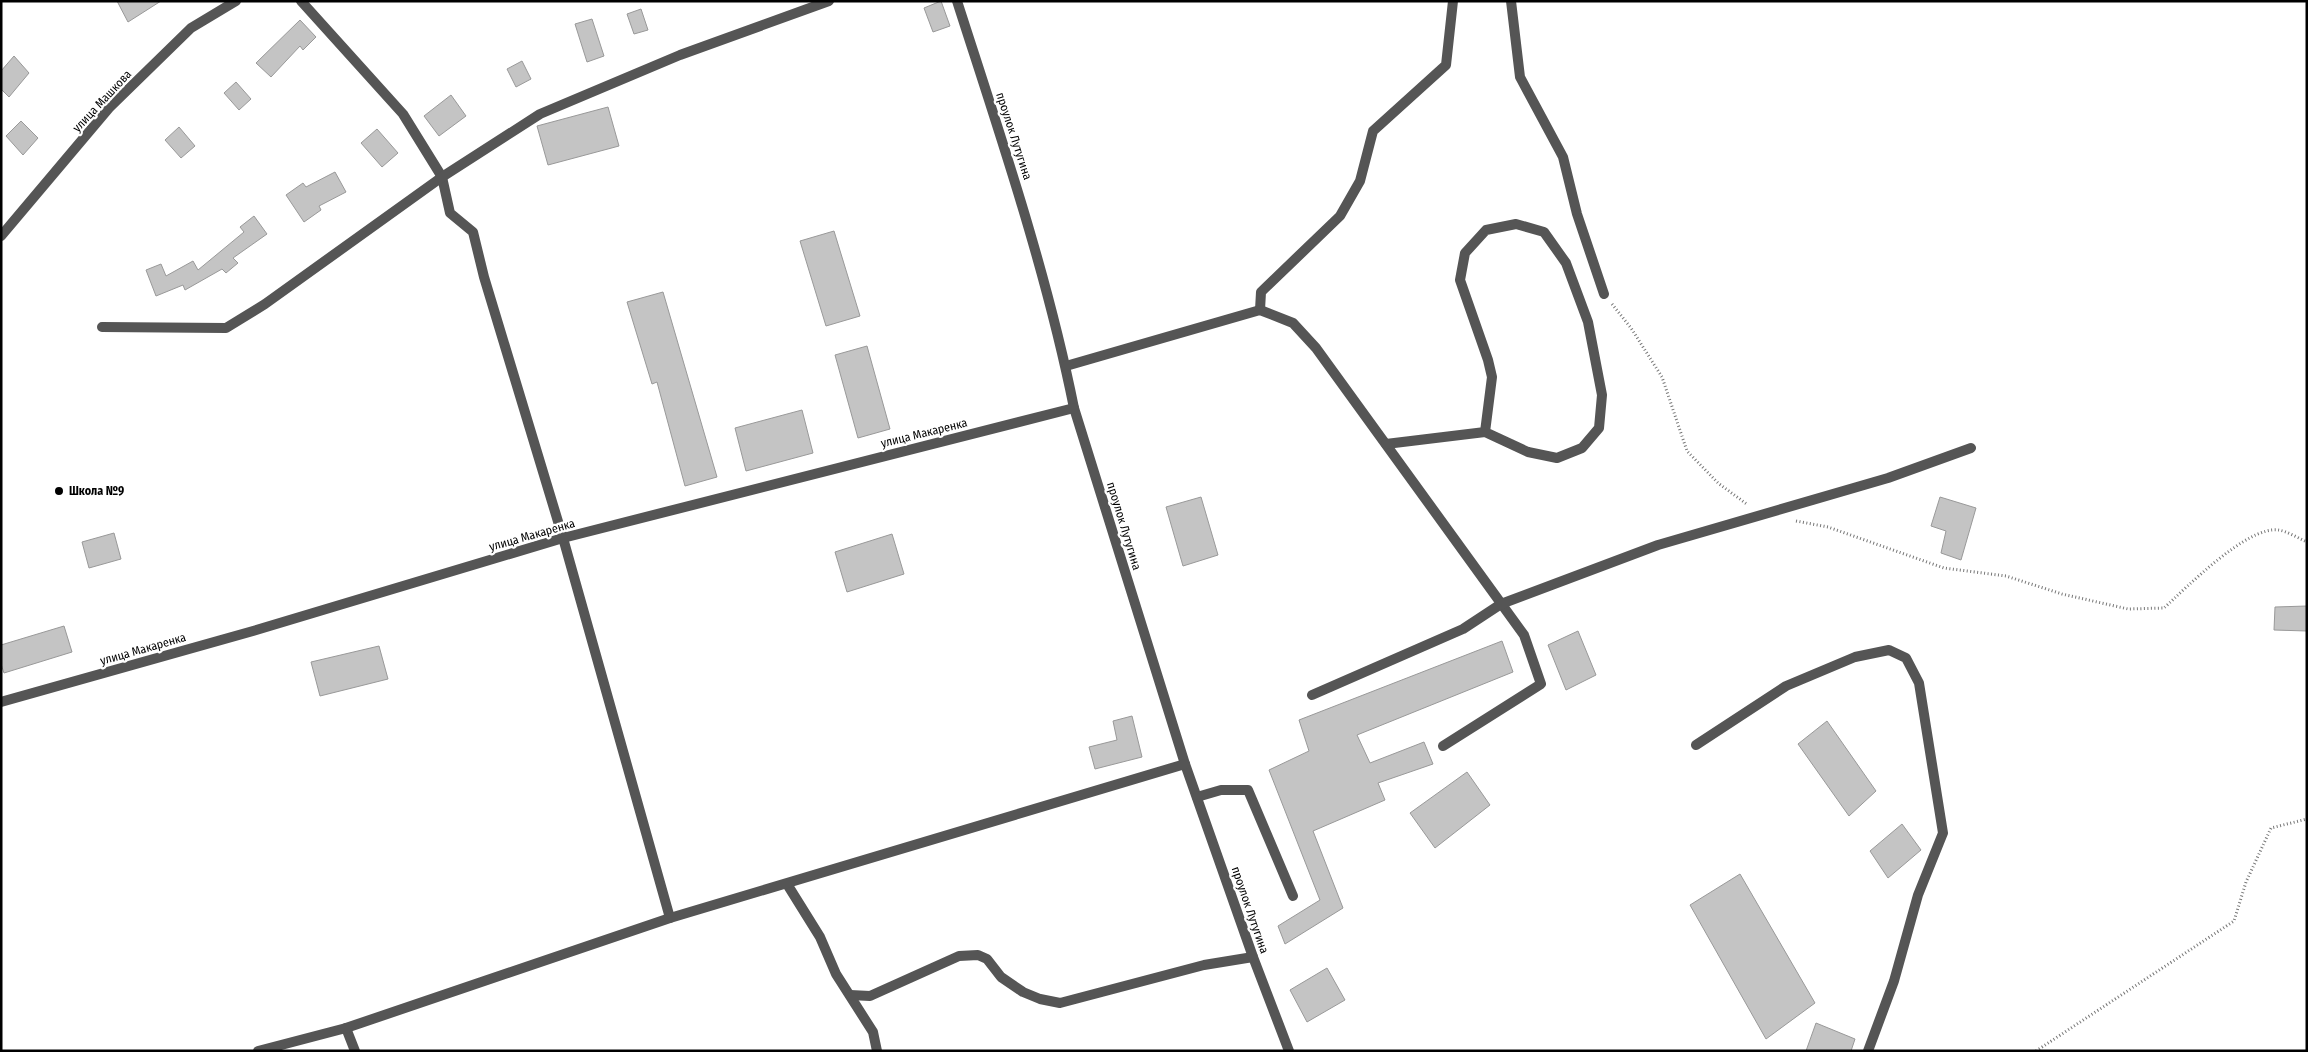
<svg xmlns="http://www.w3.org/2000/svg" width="2308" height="1052" font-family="'Fira Sans Condensed',sans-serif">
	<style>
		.building { fill: #c4c4c4; stroke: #999 }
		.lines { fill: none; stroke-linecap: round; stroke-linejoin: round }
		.path { stroke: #777; stroke-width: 3; stroke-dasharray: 1 2.5; stroke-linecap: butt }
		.service { stroke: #555; stroke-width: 10 }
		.minor { stroke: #555; stroke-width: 10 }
		.poi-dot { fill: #000; stroke: #fff; stroke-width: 2 }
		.labels { text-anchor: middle; stroke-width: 4.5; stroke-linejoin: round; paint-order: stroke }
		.street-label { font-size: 12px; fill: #000; stroke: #fff }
		.poi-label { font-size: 12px; font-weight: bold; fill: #000; stroke: #fff; text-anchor: start }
	</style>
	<rect width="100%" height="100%" fill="#fff"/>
	<g class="building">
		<path d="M117 1H161L128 22Z"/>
		<path d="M941 1 950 26 933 32 924 8Z"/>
		<path d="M641 9 648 30 634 34 627 14Z"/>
		<path d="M592 19 604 56 587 62 575 24Z"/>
		<path d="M300 20 316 37 303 50 300 46 271 77 256 63Z"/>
		<path d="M14 56 29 73 9 97 1 89V71Z"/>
		<path d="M522 61 531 79 516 87 507 69Z"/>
		<path d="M236 82 251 99 239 110 224 93Z"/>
		<path d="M451 95 466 116 439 136 424 116Z"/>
		<path d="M608 107 619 146 548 165 537 126Z"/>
		<path d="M21 121 38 138 23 155 6 136Z"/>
		<path d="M179 127 195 146 181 158 165 140Z"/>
		<path d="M377 129 398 153 382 167 361 143Z"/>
		<path d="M335 172 346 192 319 206 321 210 304 222 286 195 303 183 306 187Z"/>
		<path d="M254 216 267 234 233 258 238 263 226 273 222 269 185 290 183 285 156 296 146 270 161 264 166 276 193 261 198 270 244 232 240 227Z"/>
		<path d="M834 231 860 316 826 326 800 241Z"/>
		<path d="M663 292 717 477 685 486 657 382 652 384 627 302Z"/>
		<path d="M867 346 890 429 858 438 835 355Z"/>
		<path d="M802 410 813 453 746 471 735 428Z"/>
		<path d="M1201 497 1218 555 1183 566 1166 507Z"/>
		<path d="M1940 497 1976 508 1961 560 1941 553 1946 531 1931 526Z"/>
		<path d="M114 533 121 559 89 568 82 542Z"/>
		<path d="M892 534 904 574 847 592 835 552Z"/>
		<path d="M2307 606V631L2274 630 2275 607Z"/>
		<path d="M64 626 72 652 4 673 1 664V645Z"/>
		<path d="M1578 631 1596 675 1566 690 1548 645Z"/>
		<path d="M1502 641 1513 672 1357 735 1370 763 1424 742 1433 764 1378 783 1385 800 1313 831 1343 908 1285 944 1278 926 1320 900 1269 770 1309 751 1299 720Z"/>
		<path d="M379 646 388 679 320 696 311 662Z"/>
		<path d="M1132 716 1142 757 1095 769 1089 747 1117 740 1113 721Z"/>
		<path d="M1827 721 1876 791 1849 816 1798 744Z"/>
		<path d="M1467 772 1490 805 1435 848 1410 813Z"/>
		<path d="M1902 824 1921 850 1888 878 1870 851Z"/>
		<path d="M1740 874 1815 1003 1766 1039 1690 905Z"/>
		<path d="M1327 968 1345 1000 1307 1022 1290 990Z"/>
		<path d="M1816 1023 1855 1039 1851 1051H1806Z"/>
	</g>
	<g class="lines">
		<g class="path">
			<path d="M1612 304 1631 328 1662 377 1687 451 1718 483 1748 505"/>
			<path d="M1796 521 1828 527 1944 568 2006 576 2062 594 2128 609 2164 608C2186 588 2247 526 2278 530 2287 531 2298 538 2307 542"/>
			<path d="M2036 1051 2234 921 2246 882 2271 828 2307 819"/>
		</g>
		<g class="service">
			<path d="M442 177 450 213 473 232 484 277 563 538"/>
			<path d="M787 884 820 937 836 974 873 1032 877 1051"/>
			<path d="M850 995 870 996 959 956 978 955 987 959 1001 977 1023 992 1040 999 1060 1003 1204 965 1253 957"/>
		</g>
		<g class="minor">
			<path d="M301 1 403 114 442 177"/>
			<path d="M957 1C1000 135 1046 269 1074 408L1185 764 1253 957 1289 1051"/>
			<path d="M1511 1 1520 77 1563 157 1577 214 1604 294"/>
			<path d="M1 236 109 108 191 28 236 1"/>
			<path d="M1260 310 1261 292 1340 216 1360 181 1373 131 1446 65 1453 1"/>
			<path d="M102 327 226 328 265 304 442 177 540 114 680 55 829 1"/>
			<path d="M1066 366 1260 310 1293 323 1316 348 1524 635 1541 684 1443 746"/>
			<path d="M1386 444 1485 432 1528 452 1557 458 1582 448 1599 428 1602 395 1588 322 1566 263 1544 232 1516 224 1486 230 1465 253 1460 280 1488 360 1492 377 1485 432"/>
			<path d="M563 538 670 918"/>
			<path d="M1312 695 1463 629 1501 604 1658 545 1888 478 1971 448"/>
			<path d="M1 702 253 631 563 538 1074 408"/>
			<path d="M1696 745 1786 686 1855 657 1889 650 1906 658 1919 683 1943 833 1918 895 1894 981 1868 1051"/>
			<path d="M1197 797 1221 790H1248L1293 896"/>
			<path d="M346 1028 355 1051"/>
			<path d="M258 1051 346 1028 670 918 1185 764"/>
		</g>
	</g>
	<circle class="poi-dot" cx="59" cy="491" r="5"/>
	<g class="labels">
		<g class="street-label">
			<text transform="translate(102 101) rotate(-47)" y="4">улица Машкова</text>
			<text transform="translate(1014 136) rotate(72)" y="4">проулок Лутугина</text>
			<text transform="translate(924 433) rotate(-14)" y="4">улица Макаренка</text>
			<text transform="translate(1124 526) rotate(73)" y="4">проулок Лутугина</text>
			<text transform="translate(532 535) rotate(-16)" y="4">улица Макаренка</text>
			<text transform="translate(143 649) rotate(-16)" y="4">улица Макаренка</text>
			<text transform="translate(1250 910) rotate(71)" y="4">проулок Лутугина</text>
		</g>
		<g class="poi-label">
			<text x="69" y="495">Школа №9</text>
		</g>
	</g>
	<rect width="2308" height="1052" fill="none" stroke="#000000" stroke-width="5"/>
</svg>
